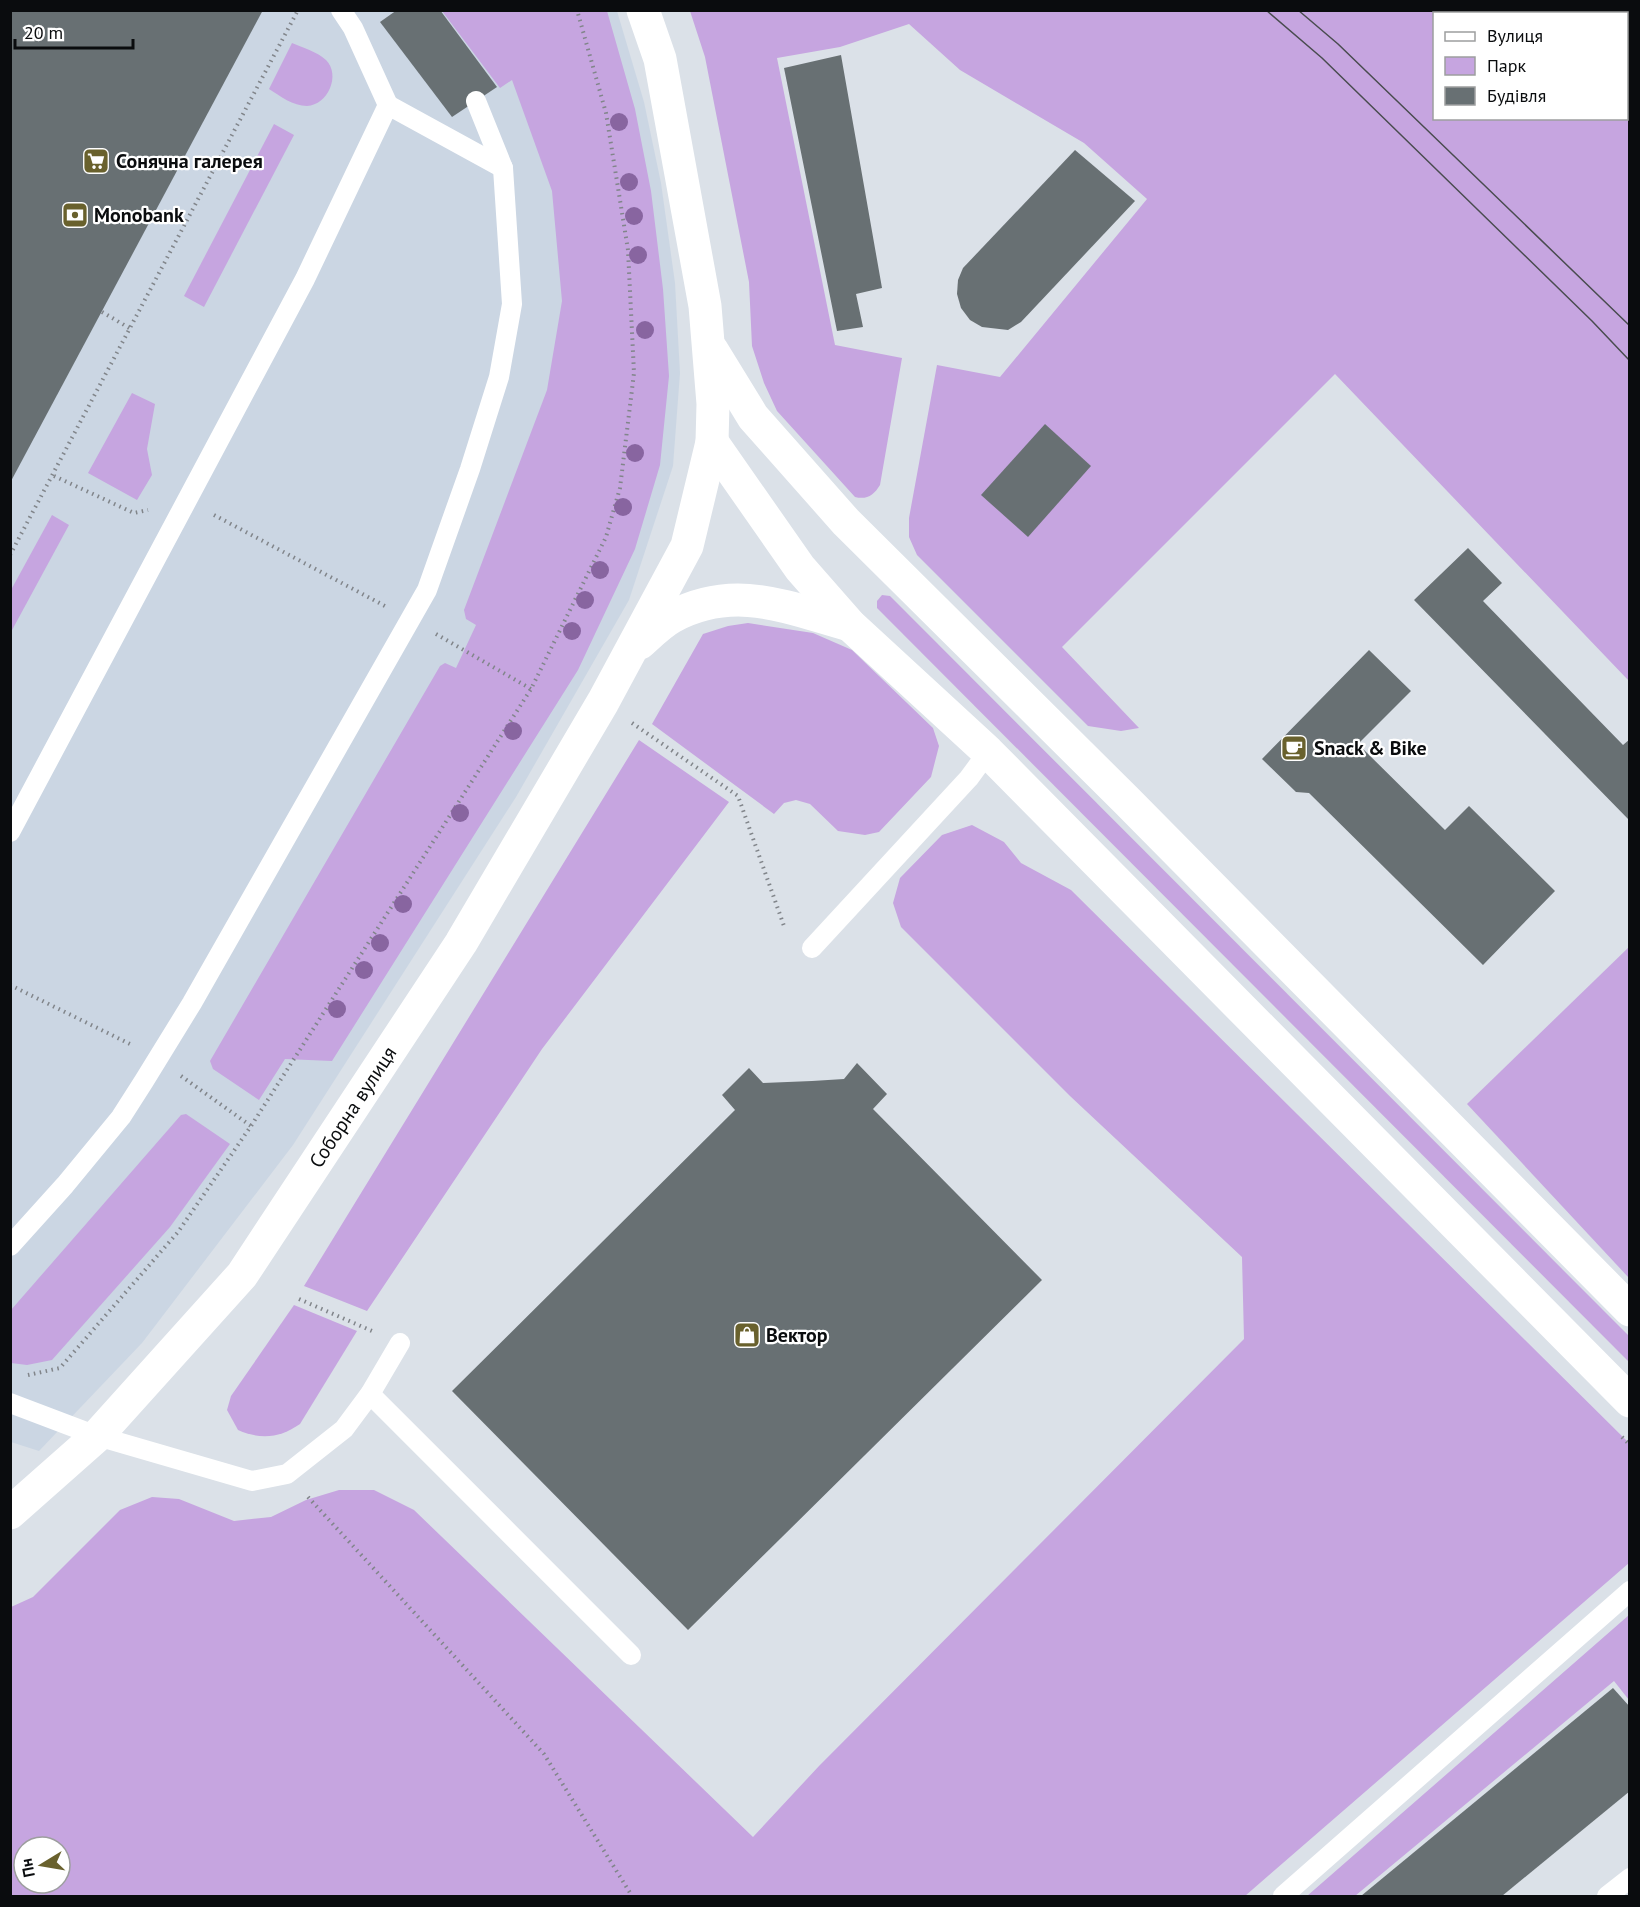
<svg xmlns="http://www.w3.org/2000/svg" width="1640" height="1907" font-family="'PT Sans',sans-serif">
	<style>
		.built { fill: #cbd6e3 }
		.green { fill: #c6a5e0; fill-rule: evenodd }
		.building { fill: #687073 }
		.lines { fill: none; stroke-linecap: round; stroke-linejoin: round }
		.path { stroke: #81858a; stroke-width: 4; stroke-dasharray: 1.5 4.5; stroke-linecap: butt }
		.lane { stroke: #fff; stroke-width: 20 }
		.secondary { stroke: #fff; stroke-width: 33 }
		.tram { stroke: #494c4f; stroke-width: 1.5 }
		.tree { fill: #8865a0 }
		.labels { text-anchor: middle; stroke-width: 4.5; stroke-linejoin: round; paint-order: stroke }
		.poi-label { font-size: 20px; font-weight: bold; fill: #0a0c0e; stroke: #fff; text-anchor: start }
		.street-label { font-size: 20px; fill: #0a0c0e; stroke: #fff }
	</style>
	<rect width="100%" height="100%" fill="#dbe1e8"/>
	<path class="built" d="M11 11H617L644 102 661 183 675 283 680 373 673 466 629 600 516 797 293 1145 142 1343 39 1451 11 1442Z"/>
	<g class="green">
		<path d="M442 11H607L635 109 651 191 663 289 669 376 660 465 635 549 578 670 332 1061 285 1059 259 1100 213 1069 210 1061 440 666 445 663 456 668 476 625 466 619 464 610 547 390 562 301 552 191 512 80 500 88Z"/>
		<path d="M690 11H1629V681L1335 374 1062 647 1139 728 1121 731 1088 726 917 555 909 537V518L937 365 1000 377 1147 199 1084 143 960 70 909 24 840 47 777 58 835 345 902 358 880 485C874 495 867 500 855 497L777 411 764 383 752 346 749 282 705 57ZM1434 14H1626V118H1434Z"/>
		<path d="M292 43C301 47 318 52 326 60 341 75 328 105 307 106 293 106 280 96 269 89Z"/>
		<path d="M274 124 294 135 204 307 184 296Z"/>
		<path d="M132 393 155 404 147 449 152 475 137 500 88 473Z"/>
		<path d="M52 515 69 525 11 632V590Z"/>
		<path d="M882 595 890 596 1629 1336V1362L877 608V601Z"/>
		<path d="M748 623 813 633 852 650 933 728 939 746 931 777 879 832 865 835 838 831 810 804 796 800 784 803 774 814 652 724 703 634 728 626Z"/>
		<path d="M639 740 729 802 542 1049 367 1311 304 1286Z"/>
		<path d="M972 825 1004 842 1021 863 1071 890 1629 1443V1563L1245 1896H11V1607L33 1597 120 1510 152 1497 179 1499 234 1521 271 1517 306 1500 339 1490H374L414 1510 753 1837 819 1766 1244 1339 1242 1257 1070 1096 901 927 893 903 900 878 942 835ZM24 1847H60V1883H24Z"/>
		<path d="M1629 947V1278L1467 1104Z"/>
		<path d="M186 1114 230 1144 170 1227 52 1360 27 1365 11 1363V1310L181 1115Z"/>
		<path d="M294 1305 357 1331 300 1424C280 1438 261 1440 238 1430L227 1410 231 1396Z"/>
		<path d="M1629 1615V1700L1614 1681 1355 1896H1307Z"/>
	</g>
	<g class="building">
		<path d="M10 10H263L10 483Z"/>
		<path d="M397 10H440L497 87 452 117 380 22Z"/>
		<path d="M841 55 882 288 856 294 863 327 837 331 784 68Z"/>
		<path d="M1075 150 1135 201 1021 322 1008 330 982 327 970 320 961 308 957 294 958 280 963 268Z"/>
		<path d="M1045 424 1091 466 1028 537 981 495Z"/>
		<path d="M1468 548 1502 583 1483 601 1623 745 1630 739V821L1414 600Z"/>
		<path d="M1369 650 1411 691 1358 744 1445 830 1469 806 1555 891 1483 965 1309 793 1296 792 1262 759Z"/>
		<path d="M857 1063 887 1094 873 1109 1042 1280 688 1630 452 1391 735 1110 722 1095 749 1068 763 1083 812 1081 844 1079Z"/>
		<path d="M1613 1688 1630 1707V1791L1502 1896H1361Z"/>
	</g>
	<g class="lines">
		<g class="path">
			<path d="M102 312 131 329"/>
			<path d="M54 476 134 513 148 510"/>
			<path d="M214 515 385 606"/>
			<path d="M10 555 298 10"/>
			<path d="M436 634 531 689"/>
			<path d="M632 723 738 796 784 926"/>
			<path d="M10 985 132 1045"/>
			<path d="M181 1076 251 1126"/>
			<path d="M299 1299 372 1331"/>
			<path d="M28 1375 60 1368 178 1232 251 1126 531 689 606 537 620 488 634 373 628 250 606 113 577 10"/>
			<path d="M1622 1437 1630 1445"/>
			<path d="M308 1497 544 1754 632 1896"/>
		</g>
		<g class="lane">
			<path d="M341 10 353 28 388 105"/>
			<path d="M10 832 305 279 388 105 503 168"/>
			<path d="M812 948 969 778 988 752"/>
			<path d="M10 1246 65 1185 121 1117 144 1081 192 1003 427 590 470 469 499 377 512 304 503 168 476 101"/>
			<path d="M370 1394 631 1655"/>
			<path d="M10 1403 97 1436 252 1481 287 1474 344 1429 370 1394 400 1343"/>
			<path d="M1283 1896 1630 1591"/>
			<path d="M1607 1896 1630 1878"/>
		</g>
		<g class="secondary">
			<path d="M712 350 753 417 846 522 1127 801 1630 1310"/>
			<path d="M712 442 800 568 850 625 988 752 1630 1401"/>
			<path d="M640 643C650 634 661 623 672 617 735 583 788 608 850 625"/>
			<path id="s1" d="M10 1513 97 1436 242 1275 461 943 603 702 687 546 712 442 713 404 705 306 660 59 643 10"/>
		</g>
		<g class="tram">
			<path d="M1266 10 1322 58 1592 321 1630 361"/>
			<path d="M1298 10 1338 44 1630 326"/>
		</g>
	</g>
	<g class="tree">
		<circle cx="619" cy="122" r="9"/>
		<circle cx="629" cy="182" r="9"/>
		<circle cx="634" cy="216" r="9"/>
		<circle cx="638" cy="255" r="9"/>
		<circle cx="645" cy="330" r="9"/>
		<circle cx="635" cy="453" r="9"/>
		<circle cx="623" cy="507" r="9"/>
		<circle cx="600" cy="570" r="9"/>
		<circle cx="585" cy="600" r="9"/>
		<circle cx="572" cy="631" r="9"/>
		<circle cx="513" cy="731" r="9"/>
		<circle cx="460" cy="813" r="9"/>
		<circle cx="403" cy="904" r="9"/>
		<circle cx="380" cy="943" r="9"/>
		<circle cx="364" cy="970" r="9"/>
		<circle cx="337" cy="1009" r="9"/>
	</g>
	<defs>
		<symbol id="supermarket-square" viewBox="-11 -11 22 22"><rect x="-9" y="-9" width="18" height="18" rx="4" fill="#69612d" stroke="#fff"/><path d="M-6-5.5h2.5l.6 2H6L4.5 2H-2.5L-4.4-4H-6ZM-1.5 3.2a1.3 1.3 0 1 0 .1 0ZM3 3.2a1.3 1.3 0 1 0 .1 0Z" fill="#fff"/></symbol>
		<symbol id="bank-square" viewBox="-11 -11 22 22"><rect x="-9" y="-9" width="18" height="18" rx="4" fill="#69612d" stroke="#fff"/><path d="M-6-4H6V4H-6ZM0-2.3a2.3 2.3 0 1 0 0 4.6a2.3 2.3 0 1 0 0-4.6Z" fill="#fff"/></symbol>
		<symbol id="cafe-square" viewBox="-11 -11 22 22"><rect x="-9" y="-9" width="18" height="18" rx="4" fill="#69612d" stroke="#fff"/><path d="M-5.5-4.5H6V0H3Q3 3.5 0 3.5H-2.5Q-5.5 3.5-5.5 0ZM3-3.2v2h1.7v-2ZM-6 4.5H4V6H-6Z" fill="#fff"/></symbol>
		<symbol id="shop-square" viewBox="-11 -11 22 22"><rect x="-9" y="-9" width="18" height="18" rx="4" fill="#69612d" stroke="#fff"/><path d="M-5-2.5h2.3a2.7 3.5 0 0 1 5.4 0H5L5.5 6h-11ZM-1.5-2.5h3a1.5 2.3 0 0 0-3 0Z" fill="#fff"/></symbol>
	</defs>
	<g fill-rule="evenodd">
		<use href="#supermarket-square" x="81" y="146" width="30" height="30"/>
		<use href="#bank-square" x="60" y="200" width="30" height="30"/>
		<use href="#cafe-square" x="1279" y="733" width="30" height="30"/>
		<use href="#shop-square" x="732" y="1320" width="30" height="30"/>
	</g>
	<g class="labels">
		<g class="poi-label">
			<text x="116" y="168">Сонячна галерея</text>
			<text x="94" y="222">Monobank</text>
			<text x="1314" y="755">Snack &amp; Bike</text>
			<text x="766" y="1342">Вектор</text>
		</g>
		<g class="street-label">
			<text dy="7" stroke="none"><textPath href="#s1" startOffset="534">Соборна вулиця</textPath></text>
		</g>
	</g>
	<rect width="1640" height="1907" fill="none" stroke="#0a0c0e" stroke-width="24"/>
	<rect x="1433" y="12" width="195" height="108" fill="#ffffff" stroke="#9d9e9f" stroke-width="1.5"/>
	<rect x="1445" y="32" width="30" height="9" fill="#ffffff" stroke="#9d9e9f" stroke-width="1.5"/>
	<text x="1487" y="42" font-size="18" fill="#0a0c0e">Вулиця</text>
	<rect x="1445" y="57" width="30" height="18" fill="#c6a5e0" stroke="#9d9e9f" stroke-width="1.5"/>
	<text x="1487" y="72" font-size="18" fill="#0a0c0e">Парк</text>
	<rect x="1445" y="87" width="30" height="18" fill="#687073" stroke="#9d9e9f" stroke-width="1.5"/>
	<text x="1487" y="102" font-size="18" fill="#0a0c0e">Будівля</text>
	<g transform="translate(42 1865) rotate(259)"><circle r="28" fill="#ffffff" stroke="#9d9e9f" stroke-width="1.5"/>
	<path d="M0-4.5L10 22L0 15L-10 22Z" fill="#69612d"/>
	<text y="-9" font-size="16" font-weight="bold" text-anchor="middle" fill="#0a0c0e">Пн</text>
	</g>
	<path d="M15 39v9h118v-9" fill="none" stroke="#0a0c0e" stroke-width="3"/>
	<text x="24" y="39" font-size="18" fill="#0a0c0e" stroke="#ffffff" stroke-width="4.5" paint-order="stroke">20 m</text>
</svg>
